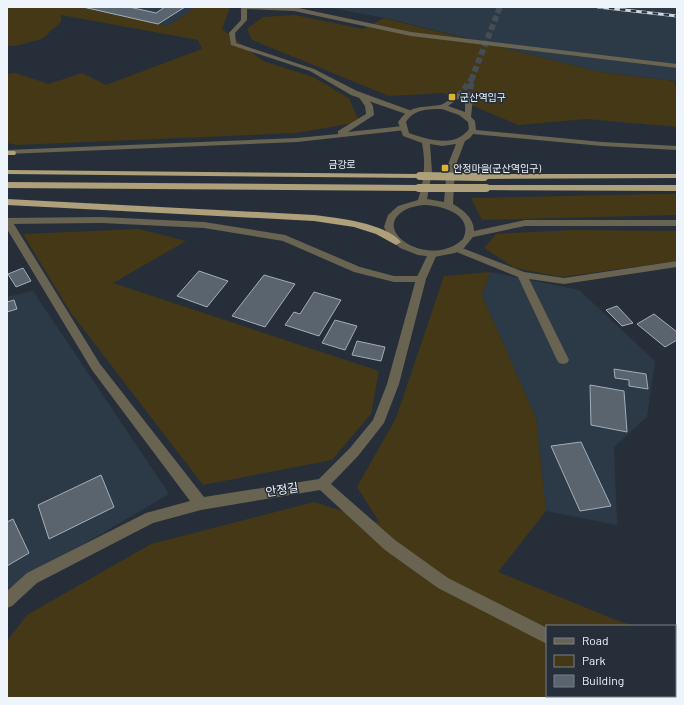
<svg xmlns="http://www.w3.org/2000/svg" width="684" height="705" font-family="Barlow,'Noto Sans KR',sans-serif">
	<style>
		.built { fill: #2c3a48 }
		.green { fill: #443816 }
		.building { fill: #5a646f; stroke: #a3aebb }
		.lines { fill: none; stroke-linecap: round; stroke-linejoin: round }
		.tertiary-tunnel { stroke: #444d56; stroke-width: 6; stroke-dasharray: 6 3; stroke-linecap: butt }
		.service { fill: #696352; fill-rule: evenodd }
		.minor { fill: #696352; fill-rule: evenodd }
		.tertiary { fill: #696352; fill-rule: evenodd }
		.trunk { fill: #aea07a; fill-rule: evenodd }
		.rail-casing { stroke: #d1d7df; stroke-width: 3 }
		.rail { stroke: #262f39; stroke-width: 2; stroke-dasharray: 5.5; stroke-linecap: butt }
		.trunk-bridge { stroke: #aea07a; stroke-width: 8 }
		.poi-dot { fill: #dcb233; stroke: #262f39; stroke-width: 1.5 }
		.labels { text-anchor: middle; stroke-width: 3; stroke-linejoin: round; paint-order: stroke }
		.far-poi-label { font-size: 10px; fill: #eef4fb; stroke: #262f39; text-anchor: start }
		.far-street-label { font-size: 10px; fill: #eef4fb; stroke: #262f39 }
		.street-label { font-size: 12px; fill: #eef4fb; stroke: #262f39 }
	</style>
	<rect width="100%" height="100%" fill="#262f39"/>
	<g class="built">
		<path d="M82 7H196L168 26Z"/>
		<path d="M326 7H677V81L600 72 391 19Z"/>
		<path d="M490 272 579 290 655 361 647 417 614 447 617 525 546 511 536 418 482 295Z"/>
		<path d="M33 291 169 494 7 589V297Z"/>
	</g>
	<g class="green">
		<path d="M7 7H84L168 26 196 7H229L230 8 222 29 263 61 313 77 349 98 359 122 296 133 16 145 7 143V74L15 73 49 84 82 73 106 85 202 49 198 40 61 15V22L42 39 15 46H7Z"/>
		<path d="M295 15 363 29 384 18 600 72 674 81 677 92V127L587 119 518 125 443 93 389 96 252 40 247 29 263 17Z"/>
		<path d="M654 194H677V215L482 220 471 198Z"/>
		<path d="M139 229 186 241 113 283 379 371 371 414 332 460 203 485 71 313 23 234Z"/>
		<path d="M571 230 677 231V261L562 277 515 268 484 248 496 234Z"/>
		<path d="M490 272 482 295 536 418 546 511 498 572 621 622 637 626H547V696H675V636H677V698H7V641L27 615 151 544 314 502 380 523 357 487 396 418 444 276Z"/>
	</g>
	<g class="building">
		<path d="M83 7H129L156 13 165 7H185L158 24Z"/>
		<path d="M23 268 31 281 16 287 8 274Z"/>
		<path d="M199 271 228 281 207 307 177 296Z"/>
		<path d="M264 275 295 284 265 327 232 316Z"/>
		<path d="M314 292 341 300 319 336 285 325 294 312 300 314Z"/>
		<path d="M14 300 17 309 7 312V302Z"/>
		<path d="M617 306 633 323 622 326 606 310Z"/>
		<path d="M654 314 677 332V340L665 347 637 324Z"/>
		<path d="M335 320 357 326 345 350 322 343Z"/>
		<path d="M357 341 385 347 381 361 352 355Z"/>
		<path d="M614 369 646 374 648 389 629 386V380L615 378Z"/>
		<path d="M590 385 624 391 627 432 591 425Z"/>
		<path d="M581 442 611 506 580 511 551 446Z"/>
		<path d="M101 475 114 507 49 539 38 505Z"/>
		<path d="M13 519 29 553 7 566V522Z"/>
	</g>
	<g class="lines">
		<g class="tertiary-tunnel">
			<path d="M458 96 472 79"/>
			<path d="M469 98 472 78 500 7"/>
		</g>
		<g class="service">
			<path d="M241 7H294L411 32 677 64V68L411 36 294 11 247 9V20L235 33 236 43 314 69 357 91 412 111V115H409L351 95 310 71 231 45 229 33 241 20Z"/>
			<path d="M457 246 524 272 564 278 677 261V267L564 284 529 279 569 360 567 363 563 364 559 363 557 360 518 277 454 251 452 249Z"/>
		</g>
		<g class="minor">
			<path d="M359 94H365L373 106 374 115 348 132 403 126 407 128 406 130 297 142 7 154V150L297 138 338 134V131L366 114 365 106 358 96Z"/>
			<path d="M7 218 12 221 100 364 204 497 319 479 350 448 373 420 387 384 416 279 429 252H435L437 254 426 279 399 384 384 423 358 456 331 484 395 540 448 578 547 628V644L438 588 385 550 320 490 201 510 153 523 37 583 12 606 7 608V591L27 573 146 513 190 501 92 370 7 229Z"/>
			<path d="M605 696H621L622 698H606Z"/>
		</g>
		<g class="tertiary">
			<path d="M455 94H461L462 96 448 106 465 112V98L469 96 473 98 471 117 475 121 476 130 602 142 677 146V150L602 146 473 134 470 138 465 141 455 167 453 204C463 210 474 218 474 231L525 220H677V226H525L473 237 464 248 455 253 434 257 418 255 400 248 390 239 384 227 388 215 398 206 418 200C424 181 426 163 422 143L403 136 398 122C411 104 421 108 440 105 445 104 451 98 455 94ZM442 109 459 115 468 122 469 129C455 148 428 140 409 133L406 122C414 109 428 109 442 109ZM430 144 442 146 456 144 447 167 444 202 427 199 432 172ZM423 205C440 205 475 214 463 239 431 270 368 231 405 210 410 207 417 206 423 205Z"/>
			<path d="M102 217 204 222 285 235 360 267 394 276H421L426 279 421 282H394L354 272 283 241 204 228 102 223 7 224V218Z"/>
		</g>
		<g class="trunk">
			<path d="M7 151H15L16 153 15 155H7Z"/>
			<path d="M7 170 420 174 424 176 420 178 7 174Z"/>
			<path d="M484 174H677V178L481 179 480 177Z"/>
			<path d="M7 182 419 185 423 188 419 191 7 188Z"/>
			<path d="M486 185H677V191L483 190 482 188 483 186Z"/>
			<path d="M7 199 314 215C337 218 386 223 401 242L396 245 376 234 354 227 314 221 7 205Z"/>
		</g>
		<defs>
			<path id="rail" d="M598 7 677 16"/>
		</defs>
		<use href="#rail" class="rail-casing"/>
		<use href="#rail" class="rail"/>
		<g class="trunk-bridge">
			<path d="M420 176 484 177"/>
			<path d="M419 188H486"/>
		</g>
	</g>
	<g class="poi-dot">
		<rect x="448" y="93" width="8" height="8" rx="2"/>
		<rect x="441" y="164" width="8" height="8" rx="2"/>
	</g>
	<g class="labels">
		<g class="far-poi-label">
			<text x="460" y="101">군산역입구</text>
			<text x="453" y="172">안정마을(군산역입구)</text>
		</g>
		<g class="far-street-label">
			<text x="342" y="168">금강로</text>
		</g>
		<g class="street-label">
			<text transform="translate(282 490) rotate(-9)" y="4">안정길</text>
		</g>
	</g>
	<rect width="684" height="705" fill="none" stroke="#eef4fb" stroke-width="16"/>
	<rect x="546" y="625" width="130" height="72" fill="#262f39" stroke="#767e87"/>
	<rect x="554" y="638" width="20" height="6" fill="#696352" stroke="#767e87"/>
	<text x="582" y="645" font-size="12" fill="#eef4fb">Road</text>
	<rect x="554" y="655" width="20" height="12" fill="#443816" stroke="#767e87"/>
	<text x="582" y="665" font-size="12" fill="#eef4fb">Park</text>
	<rect x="554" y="675" width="20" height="12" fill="#5a646f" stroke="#767e87"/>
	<text x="582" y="685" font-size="12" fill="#eef4fb">Building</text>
</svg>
